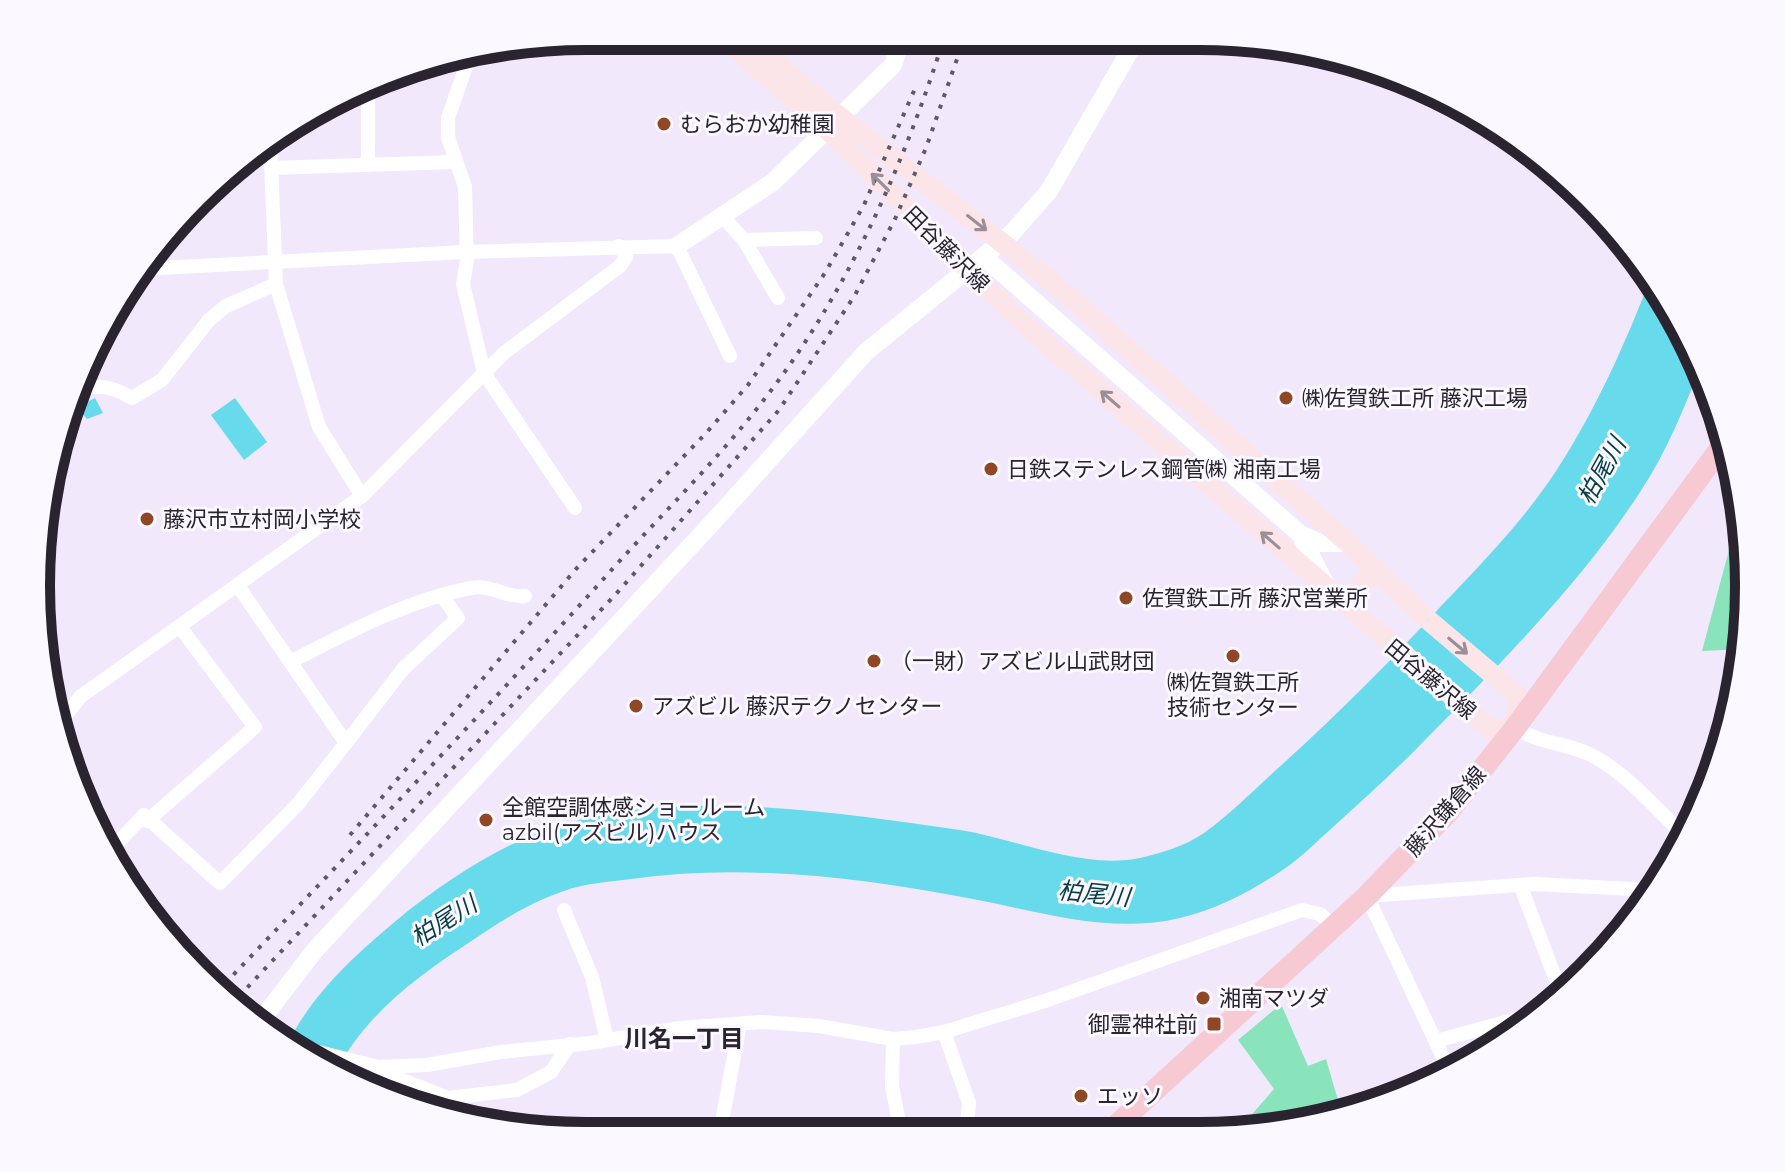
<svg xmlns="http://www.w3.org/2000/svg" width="1785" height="1172" font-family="Montserrat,'Noto Sans JP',sans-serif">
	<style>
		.green { fill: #89e4bc }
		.water { fill: #67daec }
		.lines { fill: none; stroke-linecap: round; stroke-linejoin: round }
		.minor { stroke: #fff; stroke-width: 14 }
		.tertiary { stroke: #fff; stroke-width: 18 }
		.secondary { stroke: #fbe5e9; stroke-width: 20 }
		.primary { stroke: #f7cad3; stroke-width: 22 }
		.rail { stroke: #5e5867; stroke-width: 4; stroke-dasharray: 4 8; stroke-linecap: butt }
		.oneway { stroke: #9c8e96 }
		.poi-dot { fill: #8f4726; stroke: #fbf8ff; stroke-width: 3 }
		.labels { text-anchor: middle; stroke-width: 6; stroke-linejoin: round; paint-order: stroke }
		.poi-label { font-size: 22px; fill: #292430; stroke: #fbf8ff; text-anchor: start }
		.street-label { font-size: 22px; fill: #292430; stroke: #fbf8ff }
		.water-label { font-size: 24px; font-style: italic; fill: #053e45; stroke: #fbf8ff }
		.neighbourhood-label { font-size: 24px; font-weight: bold; fill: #292430; stroke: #fbf8ff }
		.rim { fill: none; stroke: #292430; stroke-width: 10 }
	</style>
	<rect width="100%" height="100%" fill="#f1e8fc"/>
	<g class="green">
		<path d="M1747 547 1745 649 1702 651 1729 550Z"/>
		<path d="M1281 1004 1308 1066 1326 1059 1343 1117 1234 1135 1274 1089 1238 1040Z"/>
	</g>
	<g class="water">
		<path d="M1651 276 1692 343 1701 366C1684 408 1667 451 1642 489 1583 581 1502 662 1425 740 1395 771 1364 799 1332 828 1317 841 1303 856 1287 867 1255 889 1218 909 1180 918 1111 934 1045 913 978 900 864 878 746 863 631 879 609 882 585 883 564 891 528 903 498 923 467 944 416 977 362 1018 335 1074L288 1043C313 993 355 955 397 920 439 885 495 848 546 830 670 786 832 812 960 830 1017 839 1082 870 1140 858 1162 853 1185 846 1204 833 1230 814 1253 791 1276 770 1335 717 1390 662 1443 604 1483 562 1524 520 1556 471 1593 415 1628 339 1651 276Z"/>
		<path d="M95 398 103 413 87 419 77 407Z"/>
		<path d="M235 398 267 442 244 460 211 415Z"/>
	</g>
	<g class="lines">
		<g class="minor">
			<path d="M470 55 448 118V137L465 187 467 261 463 284 484 373 575 508"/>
			<path d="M368 86V165"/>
			<path d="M270 138 276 284 319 427 362 496"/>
			<path d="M271 168 455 162"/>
			<path d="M723 217 744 240 816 238"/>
			<path d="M744 240 778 298"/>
			<path d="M140 269 466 252 677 246 730 356"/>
			<path d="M75 388C99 385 112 386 132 398L162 380 209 320 226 306 276 284"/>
			<path d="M292 661C349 632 408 600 471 588 490 584 506 598 525 596"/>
			<path d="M1515 728C1542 745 1572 743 1597 758 1631 778 1658 811 1686 837"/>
			<path d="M55 729 80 697 362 496 504 353 620 266 626 257 619 246"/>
			<path d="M346 743 403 669 458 618 442 596"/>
			<path d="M147 821 255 727 180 627"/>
			<path d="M107 854 144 815 220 883 298 804 346 743 238 586"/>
			<path d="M1521 887 1562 996"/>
			<path d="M564 910 592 977 607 1040"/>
			<path d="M944 1032 969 1103 966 1133"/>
			<path d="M893 1039 892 1086 901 1133"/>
			<path d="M1436 1041 1546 1011"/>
			<path d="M291 1045 378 1067 427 1065 501 1052 590 1043 680 1028 761 1022 819 1026 893 1039 916 1037 944 1032 1045 1001 1302 910 1320 914 1334 927"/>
			<path d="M379 1068 389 1094"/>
			<path d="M380 1071 448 1098 517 1090 551 1072 570 1044"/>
			<path d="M1451 1074 1367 896 1534 884 1654 890"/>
			<path d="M353 1082 363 1063"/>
			<path d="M448 1098 473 1119"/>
			<path d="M720 1132 740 1024"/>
		</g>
		<g class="tertiary">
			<path d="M677 246 773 182 893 65 901 38"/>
			<path d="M984 257 1300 534 1320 543H1348"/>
			<path d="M1300 534 1326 585"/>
			<path d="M259 1023 315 950 712 523 866 352 1011 234 1049 191 1136 40"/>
		</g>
		<g class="secondary">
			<path d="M722 37 833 135 1016 317 1490 729 1515 728 1518 696 1420 613 1348 543 1050 280 827 107 747 37"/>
			<path d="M1345 605 1376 569"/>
		</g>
		<path class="primary" d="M1107 1134 1367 896 1448 812 1515 728 1728 438"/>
		<g class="rail">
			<path d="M350 835 576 569 707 432 748 385 825 273 864 205 917 84"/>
			<path d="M217 992C351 851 486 710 616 565 666 510 721 456 766 397 848 291 904 165 944 38"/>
			<path d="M231 1005 616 594 779 410 855 295 895 219 926 148 964 39"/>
		</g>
	</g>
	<defs><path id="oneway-shaft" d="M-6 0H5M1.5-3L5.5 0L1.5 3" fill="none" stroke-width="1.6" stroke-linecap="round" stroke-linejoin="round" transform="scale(2)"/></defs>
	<g class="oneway">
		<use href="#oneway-shaft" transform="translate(880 182) rotate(-135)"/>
		<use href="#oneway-shaft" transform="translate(977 223) rotate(38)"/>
		<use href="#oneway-shaft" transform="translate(1110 399) rotate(-139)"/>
		<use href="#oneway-shaft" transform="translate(1270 540) rotate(-139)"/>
		<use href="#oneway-shaft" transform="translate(1458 646) rotate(40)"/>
	</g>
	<g class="poi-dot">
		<circle cx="664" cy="124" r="8"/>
		<circle cx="1286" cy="398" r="8"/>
		<circle cx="991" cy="469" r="8"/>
		<circle cx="147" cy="519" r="8"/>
		<circle cx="1126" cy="598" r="8"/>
		<circle cx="1233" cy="656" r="8"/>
		<circle cx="874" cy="661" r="8"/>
		<circle cx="636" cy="706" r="8"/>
		<circle cx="486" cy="820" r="8"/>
		<circle cx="1203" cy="998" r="8"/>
		<rect x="1206" y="1016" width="16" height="16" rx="4"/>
		<circle cx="1081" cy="1096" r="8"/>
	</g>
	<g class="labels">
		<g class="poi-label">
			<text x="680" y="132">むらおか幼稚園</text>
			<text x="1302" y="406">㈱佐賀鉄工所 藤沢工場</text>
			<text x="1007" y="477">日鉄ステンレス鋼管㈱ 湘南工場</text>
			<text x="163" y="527">藤沢市立村岡小学校</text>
			<text x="1142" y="606">佐賀鉄工所 藤沢営業所</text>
			<text x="890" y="669">（一財）アズビル山武財団</text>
			<text x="1233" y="690" text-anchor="middle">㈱佐賀鉄工所<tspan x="1233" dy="25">技術センター</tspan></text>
			<text x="652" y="714">アズビル 藤沢テクノセンター</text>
			<text x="502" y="815">全館空調体感ショールーム<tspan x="502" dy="25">azbil(アズビル)ハウス</tspan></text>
			<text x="1219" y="1006">湘南マツダ</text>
			<text x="1198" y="1032" text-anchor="end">御霊神社前</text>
			<text x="1097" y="1104">エッソ</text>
		</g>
		<g class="street-label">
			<text transform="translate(947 249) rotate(45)" y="8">田谷藤沢線</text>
			<text transform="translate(1431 679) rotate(40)" y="8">田谷藤沢線</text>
			<text transform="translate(1445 811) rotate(-49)" y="8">藤沢鎌倉線</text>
		</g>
		<g class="water-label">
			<text transform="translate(1602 471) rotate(-61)" y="8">柏尾川</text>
			<text transform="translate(1094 894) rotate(6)" y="8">柏尾川</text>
			<text transform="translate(444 921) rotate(-32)" y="8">柏尾川</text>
		</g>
		<g class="neighbourhood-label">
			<text x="684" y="1047">川名一丁目</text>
		</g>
	</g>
	<path d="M0 0H1785V1172H0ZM586 50H1199A536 536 0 0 1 1735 586V586A536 536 0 0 1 1199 1122H586A536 536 0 0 1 50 586V586A536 536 0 0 1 586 50Z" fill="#fbf8ff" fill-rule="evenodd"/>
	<path class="rim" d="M586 50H1199A536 536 0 0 1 1735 586V586A536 536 0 0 1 1199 1122H586A536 536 0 0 1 50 586V586A536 536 0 0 1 586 50Z"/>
</svg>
